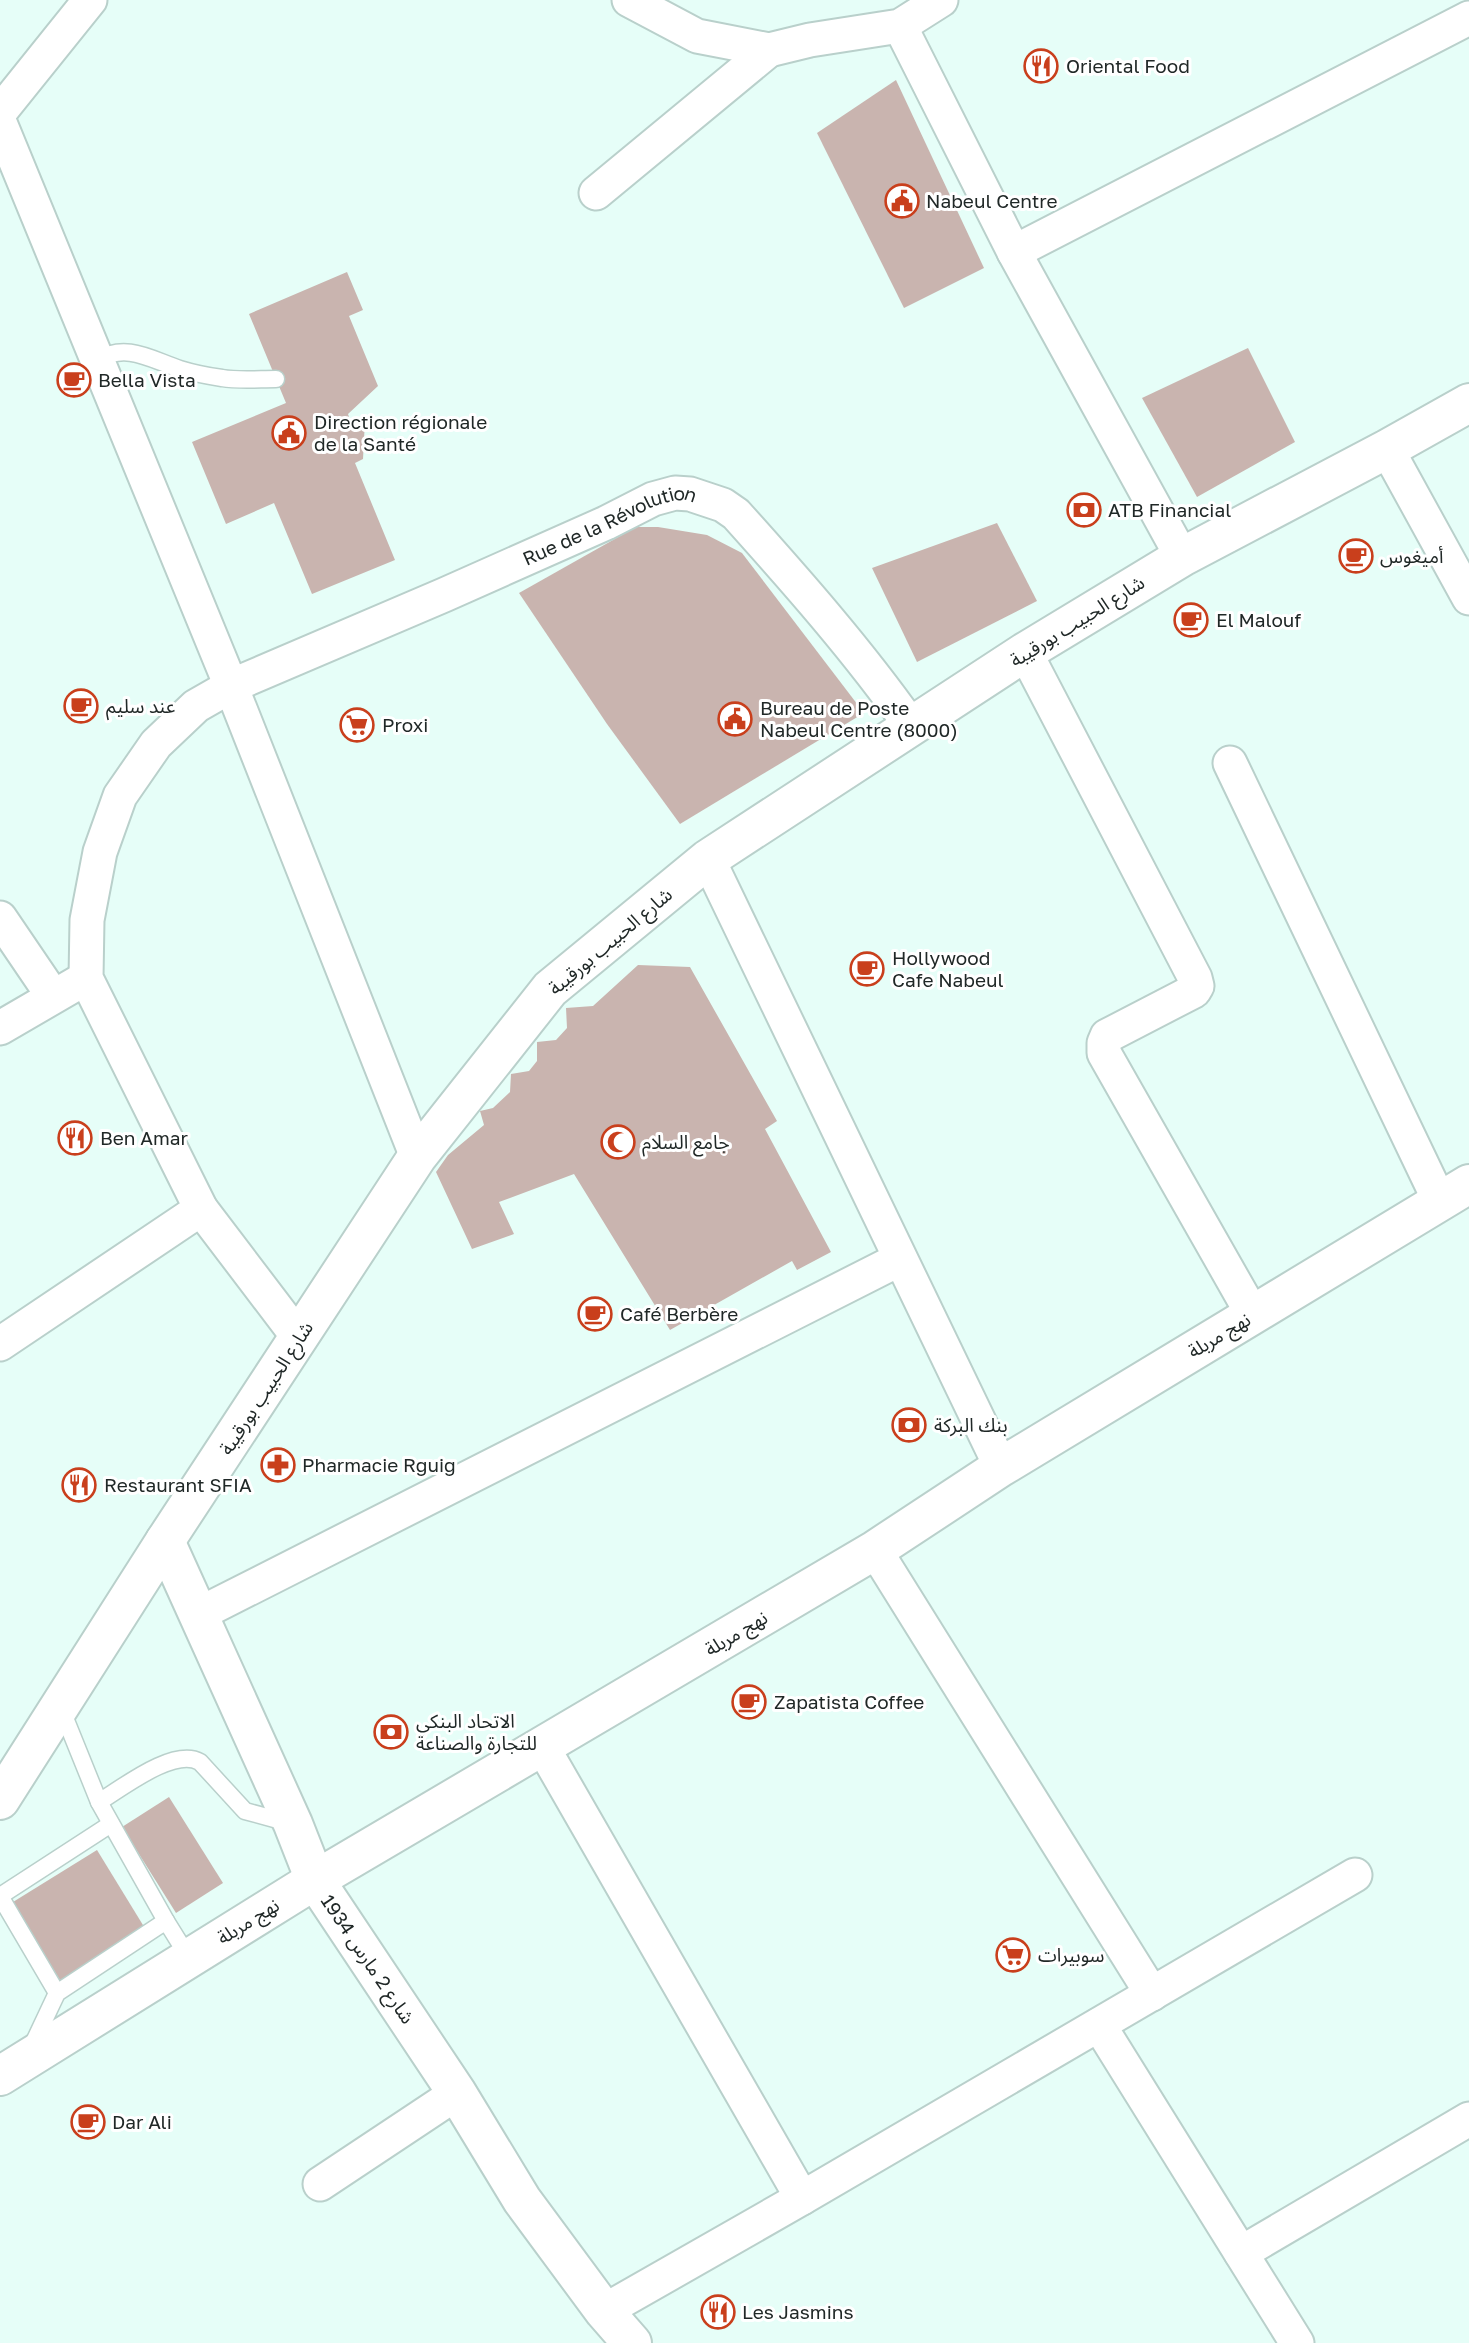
<svg xmlns="http://www.w3.org/2000/svg" width="1469" height="2343" font-family="'Golos Text','Noto Sans Arabic',sans-serif">
	<style>
		.building { fill: #c9b4af }
		.lines { fill: none; stroke-linecap: round; stroke-linejoin: round }
		.service-casing { stroke: #b9d0cb; stroke-width: 19 }
		.minor-casing { stroke: #b9d0cb; stroke-width: 37 }
		.tertiary-casing { stroke: #b9d0cb; stroke-width: 42 }
		.secondary-casing { stroke: #b9d0cb; stroke-width: 42 }
		.service { stroke: #fff; stroke-width: 16 }
		.minor { stroke: #fff; stroke-width: 33 }
		.tertiary { stroke: #fff; stroke-width: 38 }
		.secondary { stroke: #fff; stroke-width: 38 }
		.labels { text-anchor: middle; stroke-width: 6; stroke-linejoin: round; paint-order: stroke }
		.poi-label { font-size: 19px; fill: #202827; stroke: #fff; text-anchor: start }
		.street-label { font-size: 19px; fill: #202827; stroke: #fff }
	</style>
	<rect width="100%" height="100%" fill="#e6fef8"/>
	<g class="building">
		<path d="M896 80 984 268 904 308 817 133Z"/>
		<path d="M347 272 363 310 349 316 378 386 348 414 351 423 365 420 363 459 355 463 395 560 312 594 274 503 226 524 192 442 286 403 249 314Z"/>
		<path d="M1248 348 1295 442 1197 497 1142 398Z"/>
		<path d="M997 523 1037 601 917 662 872 568Z"/>
		<path d="M636 527H658L707 535 742 553 864 713 680 824 607 724 519 593Z"/>
		<path d="M638 965 690 967 777 1121 765 1129 831 1252 797 1270 792 1261 670 1330 574 1174 499 1202 514 1234 472 1249 436 1172 448 1155 484 1125 480 1111 493 1108 510 1092 511 1074 529 1071 537 1061V1042L556 1040 567 1028 566 1008 593 1006Z"/>
		<path d="M169 1797 223 1883 176 1913 122 1827Z"/>
		<path d="M97 1850 146 1930 61 1982 13 1902Z"/>
	</g>
	<g class="lines">
		<defs>
			<g id="service">
				<path d="M98 360C126 342 152 360 180 369 193 373 208 376 222 378 239 381 259 379 276 379"/>
				<path d="M61 1708 99 1802 166 1921"/>
				<path d="M99 1802C122 1788 174 1747 200 1762L245 1811 289 1823"/>
				<path d="M0 1896 111 1824"/>
				<path d="M0 1896 57 1993"/>
				<path d="M32 2046 57 1993 166 1921 189 1958"/>
			</g>
			<g id="minor">
				<path d="M629 0 697 36 769 50 810 40 900 26 941 0"/>
				<path d="M900 26 1014 252 1182 557"/>
				<path d="M0 112 90 0"/>
				<path d="M0 123 231 686 417 1157"/>
				<path d="M596 193 769 50"/>
				<path d="M1014 252 1469 18"/>
				<path d="M1387 449 1469 598"/>
				<path d="M1025 652 1195 978 1197 986 1194 991 1107 1036 1104 1043V1053L1253 1315"/>
				<path d="M1230 763 1440 1202"/>
				<path d="M708 859 1001 1467"/>
				<path d="M0 918 53 996"/>
				<path d="M0 1028 86 978"/>
				<path id="s1" d="M299 1338 201 1209 86 978 87 920 100 852 120 796 156 744 196 706 231 686 444 595 606 523 653 499 675 493 690 494 723 505 736 514C797 582 858 651 911 726"/>
				<path d="M0 1344 201 1209"/>
				<path d="M875 1550 1152 1994"/>
				<path d="M197 1615 900 1259"/>
				<path d="M542 1746 802 2198"/>
				<path d="M1099 2025 1297 2343"/>
				<path d="M320 2184 457 2093"/>
				<path d="M1241 2253 1469 2119"/>
				<path d="M604 2311 802 2198 1355 1875"/>
			</g>
			<path id="tertiary" d="M165 1541 293 1824 315 1880 457 2093 522 2200 604 2311 632 2343"/>
			<g id="secondary">
				<path d="M0 1800 165 1541 417 1157 550 989 708 859 1025 652 1182 557 1387 449 1469 403"/>
				<path d="M0 2076 315 1880 875 1550 1001 1467 1469 1184"/>
			</g>
		</defs>
		<use href="#service" class="service-casing"/>
		<use href="#minor" class="minor-casing"/>
		<use href="#tertiary" class="tertiary-casing"/>
		<use href="#secondary" class="secondary-casing"/>
		<use href="#service" class="service"/>
		<use href="#minor" class="minor"/>
		<use href="#tertiary" class="tertiary"/>
		<use href="#secondary" class="secondary"/>
	</g>
	<defs>
		<symbol id="restaurant-ring" viewBox="-11 -11 22 22"><circle r="9.5" fill="#fff" stroke="#c93f1c" stroke-width="1.5"/><path d="M-5-6h1v4h1v-4h1v4h1v-4h1v5L-1.5 .5V6h-2V.5L-5-1ZM5-6V6H3V1.5H1.5Q1.5-4 5-6Z" fill="#c93f1c"/></symbol>
		<symbol id="civic-ring" viewBox="-11 -11 22 22"><circle r="9.5" fill="#fff" stroke="#c93f1c" stroke-width="1.5"/><path d="M-.6-6.5H3V-4.5H.6V-3L4-1V1h2V6H-6V1h2V-1L-.6-3ZM-1.2 2.5V6h2.4V2.5Z" fill="#c93f1c"/></symbol>
		<symbol id="cafe-ring" viewBox="-11 -11 22 22"><circle r="9.5" fill="#fff" stroke="#c93f1c" stroke-width="1.5"/><path d="M-5.5-4.5H6V0H3Q3 3.5 0 3.5H-2.5Q-5.5 3.5-5.5 0ZM3-3.2v2h1.7v-2ZM-6 4.5H4V6H-6Z" fill="#c93f1c"/></symbol>
		<symbol id="bank-ring" viewBox="-11 -11 22 22"><circle r="9.5" fill="#fff" stroke="#c93f1c" stroke-width="1.5"/><path d="M-6-4H6V4H-6ZM0-2.3a2.3 2.3 0 1 0 0 4.6a2.3 2.3 0 1 0 0-4.6Z" fill="#c93f1c"/></symbol>
		<symbol id="supermarket-ring" viewBox="-11 -11 22 22"><circle r="9.5" fill="#fff" stroke="#c93f1c" stroke-width="1.5"/><path d="M-6-5.5h2.5l.6 2H6L4.5 2H-2.5L-4.4-4H-6ZM-1.5 3.2a1.3 1.3 0 1 0 .1 0ZM3 3.2a1.3 1.3 0 1 0 .1 0Z" fill="#c93f1c"/></symbol>
		<symbol id="mosque-ring" viewBox="-11 -11 22 22"><circle r="9.5" fill="#fff" stroke="#c93f1c" stroke-width="1.5"/><path d="M3.5-4.9A6 6 0 1 0 3.5 4.9A5 5 0 1 1 3.5-4.9Z" fill="#c93f1c"/></symbol>
		<symbol id="pharmacy-ring" viewBox="-11 -11 22 22"><circle r="9.5" fill="#fff" stroke="#c93f1c" stroke-width="1.5"/><path d="M-2-6h4v4h4v4h-4v4h-4v-4h-4v-4h4Z" fill="#c93f1c"/></symbol>
	</defs>
	<g fill-rule="evenodd">
		<use href="#restaurant-ring" x="1022" y="47" width="38" height="38"/>
		<use href="#civic-ring" x="883" y="182" width="38" height="38"/>
		<use href="#cafe-ring" x="55" y="361" width="38" height="38"/>
		<use href="#civic-ring" x="270" y="414" width="38" height="38"/>
		<use href="#bank-ring" x="1065" y="491" width="38" height="38"/>
		<use href="#cafe-ring" x="1337" y="537" width="38" height="38"/>
		<use href="#cafe-ring" x="1172" y="601" width="38" height="38"/>
		<use href="#cafe-ring" x="62" y="687" width="38" height="38"/>
		<use href="#civic-ring" x="716" y="700" width="38" height="38"/>
		<use href="#supermarket-ring" x="338" y="706" width="38" height="38"/>
		<use href="#cafe-ring" x="848" y="950" width="38" height="38"/>
		<use href="#restaurant-ring" x="56" y="1119" width="38" height="38"/>
		<use href="#mosque-ring" x="599" y="1123" width="38" height="38"/>
		<use href="#cafe-ring" x="576" y="1295" width="38" height="38"/>
		<use href="#bank-ring" x="890" y="1406" width="38" height="38"/>
		<use href="#pharmacy-ring" x="259" y="1446" width="38" height="38"/>
		<use href="#restaurant-ring" x="60" y="1466" width="38" height="38"/>
		<use href="#cafe-ring" x="730" y="1683" width="38" height="38"/>
		<use href="#bank-ring" x="372" y="1713" width="38" height="38"/>
		<use href="#supermarket-ring" x="994" y="1936" width="38" height="38"/>
		<use href="#cafe-ring" x="69" y="2103" width="38" height="38"/>
		<use href="#restaurant-ring" x="699" y="2293" width="38" height="38"/>
	</g>
	<g class="labels">
		<g class="poi-label">
			<text x="1066" y="73">Oriental Food</text>
			<text x="926" y="208">Nabeul Centre</text>
			<text x="98" y="387">Bella Vista</text>
			<text x="314" y="429">Direction régionale<tspan x="314" dy="22">de la Santé</tspan></text>
			<text x="1108" y="517">ATB Financial</text>
			<text x="1380" y="563">أميغوس</text>
			<text x="1216" y="627">El Malouf</text>
			<text x="106" y="713">عند سليم</text>
			<text x="760" y="715">Bureau de Poste<tspan x="760" dy="22">Nabeul Centre (8000)</tspan></text>
			<text x="382" y="732">Proxi</text>
			<text x="892" y="965">Hollywood<tspan x="892" dy="22">Cafe Nabeul</tspan></text>
			<text x="100" y="1145">Ben Amar</text>
			<text x="642" y="1149">جامع السلام</text>
			<text x="620" y="1321">Café Berbère</text>
			<text x="934" y="1432">بنك البركة</text>
			<text x="302" y="1472">Pharmacie Rguig</text>
			<text x="104" y="1492">Restaurant SFIA</text>
			<text x="774" y="1709">Zapatista Coffee</text>
			<text x="416" y="1728">الاتحاد البنكي<tspan x="416" dy="22">للتجارة والصناعة</tspan></text>
			<text x="1038" y="1962">سوبيرات</text>
			<text x="112" y="2129">Dar Ali</text>
			<text x="742" y="2319">Les Jasmins</text>
		</g>
		<g class="street-label">
			<text dy="7" stroke="none"><textPath href="#s1" startOffset="1178">Rue de la Révolution</textPath></text>
			<text transform="translate(1077 621) rotate(-32)" y="7">شارع الحبيب بورقيبة</text>
			<text transform="translate(610 941) rotate(-40)" y="7">شارع الحبيب بورقيبة</text>
			<text transform="translate(1219 1335) rotate(-31)" y="7">نهج مربلة</text>
			<text transform="translate(266 1388) rotate(-57)" y="7">شارع الحبيب بورقيبة</text>
			<text transform="translate(736 1633) rotate(-31)" y="7">نهج مربلة</text>
			<text transform="translate(248 1921) rotate(-32)" y="7">نهج مربلة</text>
			<text transform="translate(368 1959) rotate(56)" y="7">شارع 2 مارس 1934</text>
		</g>
	</g>
</svg>
